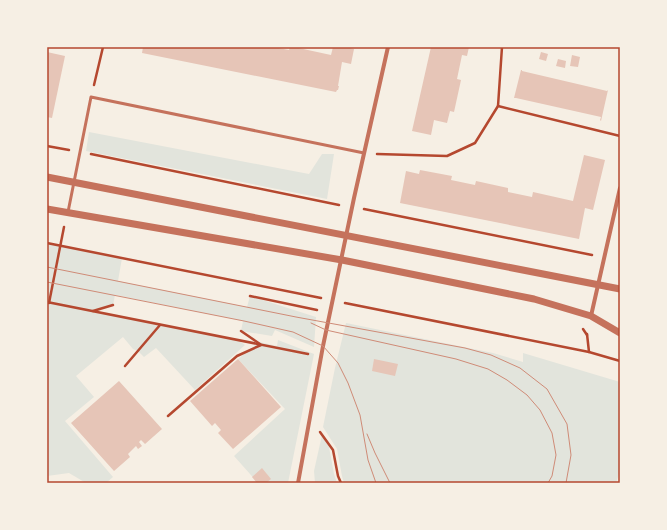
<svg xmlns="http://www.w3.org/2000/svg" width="667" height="530" font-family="Signika,sans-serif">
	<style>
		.green { fill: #e2e4dc }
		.building { fill: #e6c5b7 }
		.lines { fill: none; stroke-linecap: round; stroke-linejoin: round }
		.path { stroke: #b5482f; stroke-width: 2.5 }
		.service { stroke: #c5725c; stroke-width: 3 }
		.minor { stroke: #c5725c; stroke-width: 4 }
		.tertiary { stroke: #c5725c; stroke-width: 7 }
		.tram { stroke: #cf8b77; stroke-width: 1 }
		.neatline { fill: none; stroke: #b5482f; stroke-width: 1.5 }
	</style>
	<rect width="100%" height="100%" fill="#f6efe4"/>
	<g class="green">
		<path d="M89 132 309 174 322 154H334L327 199 86 151Z"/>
		<path d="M47 243 122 258 118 281 247 307 250 296 316 317 314 347 275 330 272 336 241 331 243 321 115 295 113 305 93 311 239 341 245 345 195 390 156 348 144 357 138 351 133 349 123 337 76 376 94 397 65 421 113 477 106 483H86L69 473 47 476Z"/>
		<path d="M346 323 493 353 523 362V353L620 382V471L616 483H344L342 476 337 449 323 427 335 368Z"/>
		<path d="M278 340 314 354 288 483H258L234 456 285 409 238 359 259 342 277 346Z"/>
		<path d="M322 435 329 447 334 474 337 483H315L314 471Z"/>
	</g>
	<g class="building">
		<path d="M143 47H273L289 50 290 47H294L331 55 333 47H346L354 49 351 64 342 62 338 86H339L338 90H337L336 92 142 53Z"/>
		<path d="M431 47H469L467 56 462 55 457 79 461 80 454 112 450 111 447 123 434 120 431 135 412 131Z"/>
		<path d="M47 52 65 56 52 118 47 117Z"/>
		<path d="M541 52 548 54 546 61 539 59Z"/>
		<path d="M572 55 580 57 578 67 570 66Z"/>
		<path d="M558 59 566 61 565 68 556 66Z"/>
		<path d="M521 70H522V71L586 86 607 91 608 90 601 121 600 120 601 117 516 98H514Z"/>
		<path d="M584 155 605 160 593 210 585 208 579 239 400 203 406 171 419 174 420 170 452 176 451 180 475 185 476 181 508 188V192L532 197 533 192 573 201Z"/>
		<path d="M238 359 281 407 233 449 218 433 221 430 215 423 212 426 190 401Z"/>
		<path d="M374 359 398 364 395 376 372 371Z"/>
		<path d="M119 381 162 429 145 444 141 440 139 442 142 446 138 449 136 446 128 454 130 457 114 471 71 423Z"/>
		<path d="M262 468 271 479 266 483H257L252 477Z"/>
	</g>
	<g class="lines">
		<g class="path">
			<path d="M94 85 103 47"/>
			<path d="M498 106 620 136"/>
			<path d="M47 146 69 150"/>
			<path d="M91 154 339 205"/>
			<path d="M377 154 447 156 475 143 498 106 502 47"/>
			<path d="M364 209 592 255"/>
			<path d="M47 243 321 298"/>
			<path d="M250 296 317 310"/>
			<path d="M47 302 308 354"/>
			<path d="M49 303 64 227"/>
			<path d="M345 303 589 352 620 361"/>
			<path d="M93 311 113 305"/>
			<path d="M583 329 587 335"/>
			<path d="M241 331 260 344"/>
			<path d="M587 334 589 352"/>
			<path d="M125 366 160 325"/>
			<path d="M168 416 237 356 261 345"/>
			<path d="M320 432 333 450 338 476 341 483"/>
		</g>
		<path class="service" d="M68 212 91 97 364 153"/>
		<g class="minor">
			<path d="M591 316 620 188"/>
			<path d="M298 483 323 346 354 198 388 47"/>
		</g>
		<g class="tertiary">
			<path d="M47 177 620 289"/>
			<path d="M47 209 342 260 534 299 591 316 620 333"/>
		</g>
		<g class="tram">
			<path d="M47 267 296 317 465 348 491 355 520 368 547 389 567 424 571 455 566 483"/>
			<path d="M47 282 244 321 293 332 323 346 338 363 348 383 360 415 368 460 376 483"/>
			<path d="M311 323 326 330 456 359 488 369 507 380 527 395 540 410 552 433 556 455 552 476 548 483"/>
			<path d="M367 434 375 453 390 483"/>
		</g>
	</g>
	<rect width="667" height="530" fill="none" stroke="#f6efe4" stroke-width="96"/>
	<rect x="48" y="48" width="571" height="434" class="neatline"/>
</svg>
